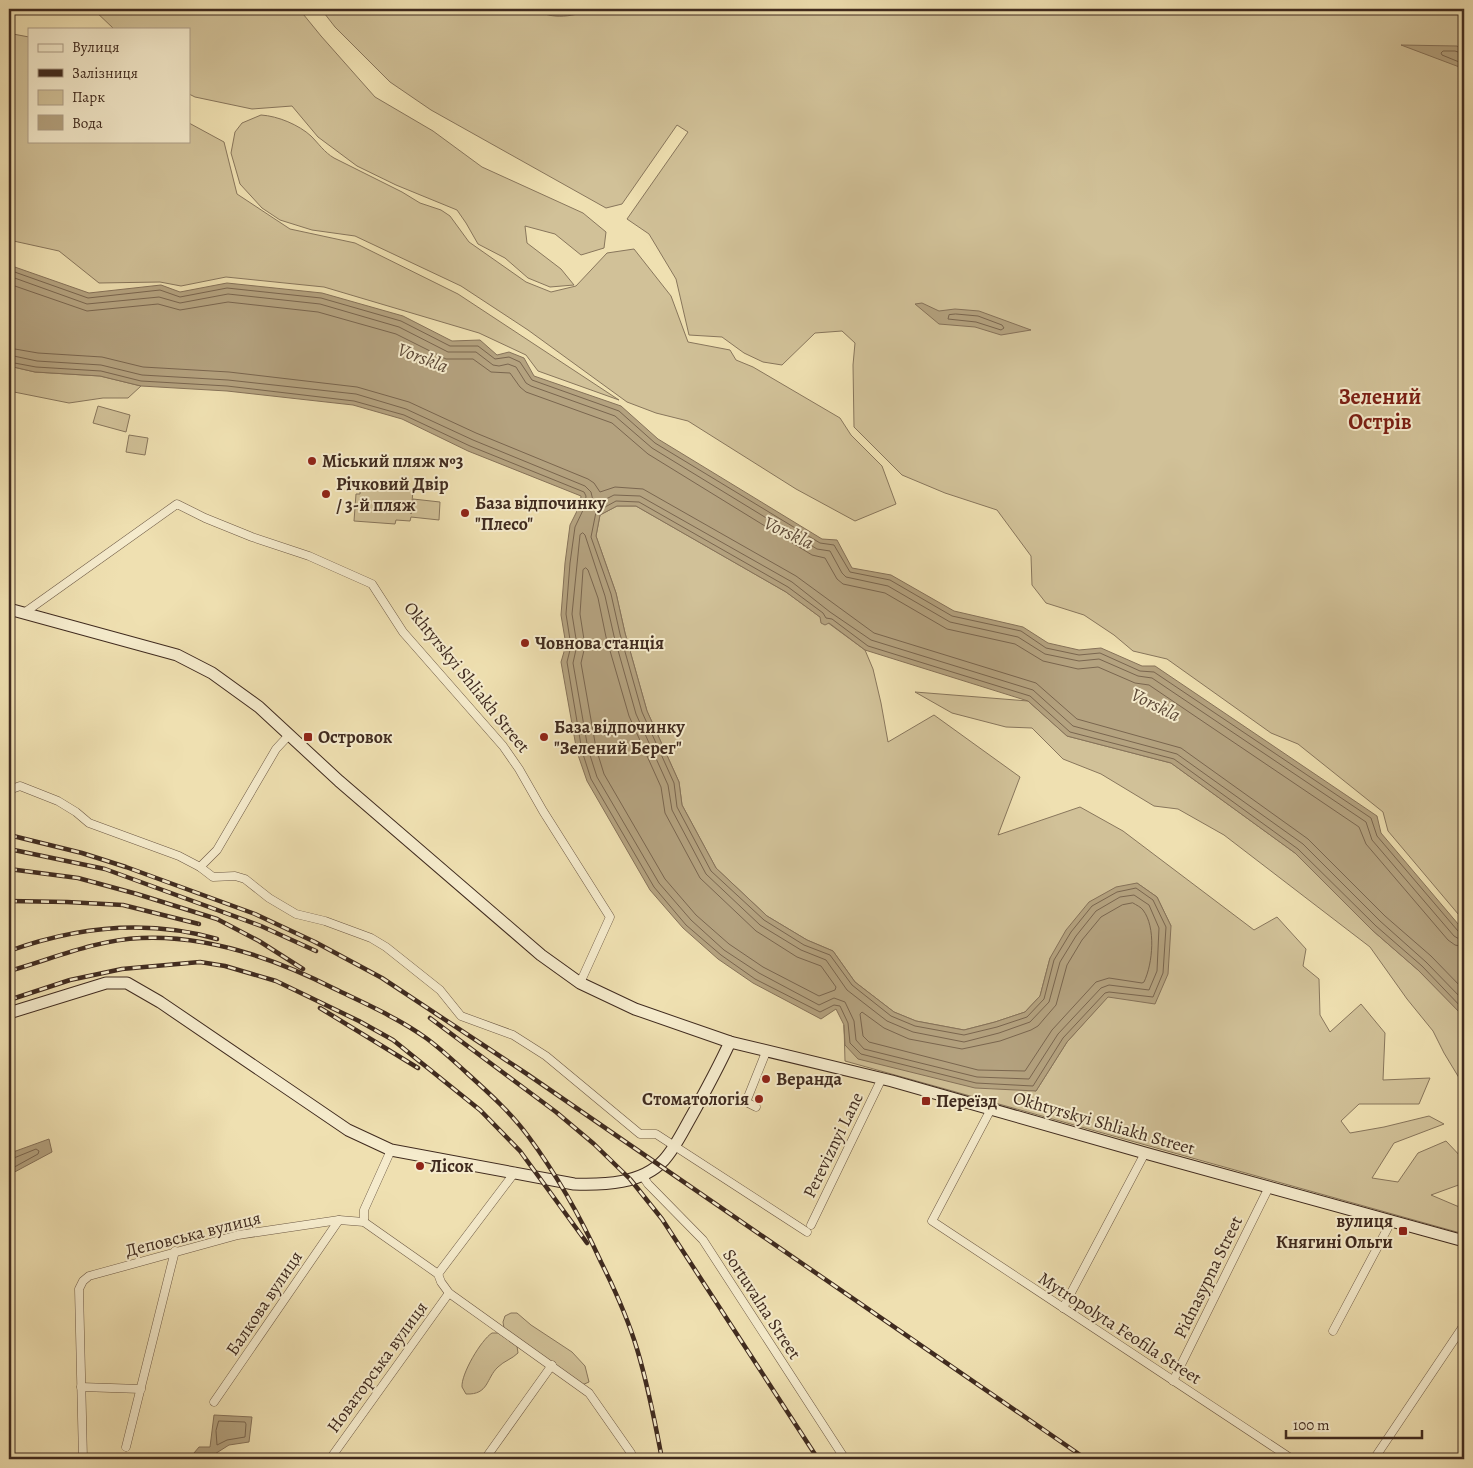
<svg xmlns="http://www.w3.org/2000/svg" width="1473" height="1468" font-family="Alegreya,serif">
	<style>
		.green { fill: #d1c198; stroke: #88765c }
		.water { fill: #b4a27f; stroke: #867259 }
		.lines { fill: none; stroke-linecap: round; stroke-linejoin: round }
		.shore { stroke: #7a664f; stroke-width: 1 }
		.street-casing { stroke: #6c5844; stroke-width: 9 }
		.secondary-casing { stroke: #402b1f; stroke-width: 13 }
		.street { stroke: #f5ebcc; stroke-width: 8 }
		.secondary { stroke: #f5ebcc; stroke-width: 11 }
		.rail-casing { stroke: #402b1f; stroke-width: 4.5 }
		.rail { stroke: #f5ebcc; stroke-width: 2.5; stroke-dasharray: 8; stroke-linecap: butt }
		.poi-dot { fill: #8f2418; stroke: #f5ebcc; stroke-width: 2 }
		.labels { text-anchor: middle; stroke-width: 4; stroke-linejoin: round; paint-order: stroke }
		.poi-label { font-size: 18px; font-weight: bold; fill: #402b1f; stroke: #f5ebcc; text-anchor: start }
		.street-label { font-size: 18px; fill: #402b1f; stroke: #f5ebcc }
		.water-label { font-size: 19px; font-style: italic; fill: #5d4937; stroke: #f5ebcc }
		.district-label { font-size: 22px; font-weight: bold; fill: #7a1f14; stroke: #f5ebcc }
	</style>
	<rect width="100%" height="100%" fill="#efe0b1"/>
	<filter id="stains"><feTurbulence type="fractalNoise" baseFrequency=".004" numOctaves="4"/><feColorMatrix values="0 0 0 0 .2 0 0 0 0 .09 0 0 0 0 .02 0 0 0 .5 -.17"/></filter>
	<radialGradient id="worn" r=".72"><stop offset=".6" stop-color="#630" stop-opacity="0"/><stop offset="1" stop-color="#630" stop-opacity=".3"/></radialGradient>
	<g class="green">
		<path d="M93 9H299L321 36 375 97 433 131 482 167 583 213 606 232 604 248 581 255 555 234 525 226 527 243 561 269 574 285 550 287 528 278 505 258 478 244 466 223 457 210 396 185 357 166 318 137 292 106 252 109 195 97 189 94V29H114Z"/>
		<path d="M321 9H1464V921L1388 831 1383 812 1298 744 1271 733 1167 659 1133 651 1114 635 1084 615 1046 603 1032 585 1031 556 997 510 945 493 902 475 854 427 853 365 855 343 842 331 815 333 782 365 763 362 744 353 722 337 689 335 676 279 649 234 627 219 688 132 677 125 622 204 606 208 431 110 390 82 335 27Z"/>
		<path d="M9 31 13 34 29 37V141H189V123L224 142 237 194 290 229 355 243 458 294 619 400 538 371 526 355 479 333 324 287 226 277 181 286 160 282 99 283 59 251 9 240Z"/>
		<path d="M261 115C278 116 299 125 311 136 319 144 324 152 334 158L402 192 420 203 441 210 450 216 469 242 526 282 551 292 576 286 607 253 634 249 671 296 688 342 730 350 736 360 753 367 840 418 851 435 882 466 896 504 855 521 796 489 688 421 656 413 627 402 528 330 461 286 355 236 312 230 280 220 262 208 240 184 231 153 235 132 242 123Z"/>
		<path d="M9 366 35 372 100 376 141 386 128 398H103L69 403 9 391Z"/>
		<path d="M98 406 130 415 126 432 93 423Z"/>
		<path d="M129 435 148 438 145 455 126 452Z"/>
		<path d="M360 486 413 490 411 514 413 499 440 502 439 520 411 517 410 521 396 520 395 524 354 521 356 494H360Z"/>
		<path d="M617 506H636L786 592 865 650 873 669 881 703 888 742 934 715 1020 777 998 835 1080 807 1123 831 1254 930 1277 917 1306 949 1303 966 1319 979 1320 1015 1330 1032 1361 1004 1385 1033 1383 1080 1430 1078 1419 1104H1359L1341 1121 1350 1133 1384 1127 1429 1116 1444 1124 1394 1143 1372 1178 1398 1182 1418 1153 1446 1141 1464 1160V1183L1431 1195 1464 1209V1234L845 1061 844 1025 845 1045 1036 1091 1067 1042 1171 926 1157 897 1137 883 1050 958 1040 996 1025 1012 995 1022 964 1030 916 1021 894 1012 855 982 833 951 807 940 767 916 716 868 682 805 679 782 647 711 625 633 616 593 596 536 600 515Z"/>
		<path d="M915 692 1028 701 1067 736 1171 763 1295 853 1372 930 1418 970 1461 1013 1464 1017V1086L1444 1053 1433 1031 1407 999 1370 947 1224 835 1178 809 1154 806 1101 774 1063 759 1032 728 1006 727 952 713Z"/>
		<path d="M511 1313H517L531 1325 572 1352 585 1366 589 1382 582 1385 504 1328 503 1322 505 1316Z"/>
		<path d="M492 1333H498L517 1346 518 1353C512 1359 504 1361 498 1367 486 1378 489 1395 466 1394L462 1387C461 1374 481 1340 492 1333Z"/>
	</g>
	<g class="water">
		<path d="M534 9H594C574 16 553 21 534 9Z"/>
		<path d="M1401 45 1457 46 1464 51V71L1462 68Z"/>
		<path d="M9 265 89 293 161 285 180 292 227 283 322 293 403 316 452 341 480 340 497 355 509 352 524 358 534 376 621 406 658 439 822 539 837 540 852 568 891 575 954 611 1023 627 1048 643 1079 650 1101 648 1142 666H1155L1377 816 1381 833 1464 931V1017L1418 970 1372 930 1295 853 1171 763 1067 736 1028 701 865 650 829 623 825 625 821 623 820 617 786 592 636 506H617L600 515 596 536 616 593 625 633 647 711 679 782 682 805 716 868 767 916 807 940 833 951 855 982 894 1012 916 1021 964 1030 995 1022 1025 1012 1040 996 1050 958 1066 930 1089 902 1116 887 1137 883 1157 897 1171 926 1168 974 1155 1004 1108 997 1067 1042 1036 1091 975 1088 858 1059 845 1045 844 1025 836 1009 821 1019 753 983 718 959 683 928 650 890 587 781 577 752 561 662 566 645 561 615 565 563 570 525 580 505 581 496 468 451 402 419 353 405 227 391 141 386 100 376 35 372 9 366Z"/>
		<path d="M922 303 939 311 955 309 979 311 1031 330 1001 335 975 327 939 324 915 304Z"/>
		<path d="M49 1139 52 1152 9 1175V1156L13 1152Z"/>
		<path d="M214 1415 252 1417 249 1442 229 1445 207 1459H189L199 1447H210Z"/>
	</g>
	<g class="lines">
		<g class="shore">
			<path d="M1464 54 1455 51H1443L1441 53 1442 55 1464 64"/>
			<path d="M9 270 88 298 160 290 180 297 227 288 321 298 401 321 450 346H478L495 359 509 357 520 362 532 380 619 411 655 443 820 543 834 545 850 572 890 580 952 616 1021 631 1046 648 1079 655 1100 653 1140 671 1154 672 1371 818 1377 836 1458 931 1464 933"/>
			<path d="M9 276 87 304 159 297 180 303 228 294 320 304 399 327 448 352H476L493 365 499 366 508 364 516 367 526 383 531 386 615 416 652 448 817 549 830 551 842 573 846 577 888 586 950 622 1018 637 1045 654 1079 661 1099 659 1138 676 1152 678 1366 822 1372 840 1454 936 1459 939 1464 940"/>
			<path d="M9 284 87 311 158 304 180 310 228 302 318 312 396 334 446 359H473L491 372 510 373 520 387 526 392 612 423 648 454 812 555 825 558 837 579 843 584 885 593 947 629 1015 644 1043 661 1078 669 1098 667 1135 683 1149 685 1359 827 1366 844 1448 940 1455 945 1464 947"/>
			<path d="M956 314 978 316 1002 325 1004 328 1001 330 976 322 948 319 949 315Z"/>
			<path d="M9 348 38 353 102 357 143 367 229 372 357 387 409 402 476 433 588 479 594 483 600 492 615 487 643 489 796 576 874 633 1036 683 1077 719 1181 748 1308 839 1385 916 1431 956 1464 990"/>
			<path d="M9 355 37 361 101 365 142 375 228 380 356 394 406 409 473 440 585 486 591 492 594 505 614 495 640 496 792 582 830 612 871 640 1033 690 1073 726 1177 754 1303 844 1380 921 1426 962 1464 1001"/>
			<path d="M9 362 36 367 101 371 141 381 227 386 354 401 404 415 470 446 584 492 586 496 585 506 575 527 570 563 566 614 571 646 567 662 582 751 591 779 654 887 686 925 721 955 755 979 820 1012 834 1005 840 1006 848 1023 850 1043 861 1054 976 1083 1033 1086 1063 1038 1105 993 1109 992 1153 997 1163 973 1166 927 1153 900 1136 888 1117 892 1092 906 1071 932 1054 960 1044 999 1027 1017 997 1027 964 1035 915 1026 891 1016 852 985 830 955 804 945 764 920 711 871 677 807 674 783 642 712 620 634 611 594 591 537 596 512 616 501 639 502 788 587 823 613 826 618 832 619 868 646 1030 696 1070 732 1174 759 1298 849 1376 926 1422 966 1464 1010"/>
			<path d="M583 533 585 535 605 596 614 636 636 714 668 785 672 810 706 874 760 925 801 950 826 960 847 990 887 1021 913 1032 964 1042 999 1033 1030 1022 1049 1002 1060 962 1076 936 1096 911 1120 897 1134 895 1149 905 1159 928 1157 971 1149 990 1109 985 1101 988 1058 1034 1029 1079 977 1077 864 1049 856 1040 854 1021 845 1002 834 998 819 1005 759 973 724 950 691 920 659 883 597 777 588 749 573 663 577 645 572 614 580 535Z"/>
			<path d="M586 568 588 570 598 598 606 637 629 716 661 787 665 813 700 878 756 931 797 957 821 966 836 987 835 990 819 996 763 967 729 944 696 915 665 879 604 774 596 748 581 663 585 646 580 614 583 570Z"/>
			<path d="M1133 903C1136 905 1141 907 1143 910 1156 927 1153 963 1144 982L1142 983 1109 978 1096 982 1052 1030 1025 1071 978 1070 869 1042 863 1036 860 1014 862 1012 884 1028 909 1039 962 1049 1000 1041 1031 1030 1038 1026 1056 1005 1067 965 1082 940 1101 917 1122 905Z"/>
			<path d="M9 1160 36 1149 39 1151 38 1154 9 1170"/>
			<path d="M219 1421 245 1422 246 1424 245 1437 227 1440 217 1445 216 1431Z"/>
		</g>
		<defs>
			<g id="street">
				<path d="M24 613 177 504 205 518 252 537 309 556 372 584 403 632 503 746 519 769 543 811 610 917 580 983"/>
				<path d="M9 790 20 786 58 801 76 812 89 823 179 856 200 867 213 877 235 876 245 879 269 898 296 914 325 921 371 938 386 947 440 990 461 1016 513 1035 546 1056 640 1134H656L807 1232"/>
				<path d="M200 867 217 850 276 749 289 735"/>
				<path d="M756 1107 746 1102 766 1052"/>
				<path d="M991 1109 932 1221 1292 1459"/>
				<path d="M642 1175 648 1184 703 1240 845 1459"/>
				<path d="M364 1222V1210L391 1150"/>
				<path d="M811 1225 882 1078"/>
				<path d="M438 1274 515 1172"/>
				<path d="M1063 1308 1145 1153"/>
				<path d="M1333 1331 1392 1220"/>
				<path d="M1173 1381 1269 1187"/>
				<path d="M81 1387 141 1389"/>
				<path d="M214 1402 339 1220"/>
				<path d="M126 1447 175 1251"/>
				<path d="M83 1459 79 1289 83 1281 89 1276 238 1235 339 1220 364 1222 438 1274 441 1282 449 1293 589 1393 631 1453 632 1459"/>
				<path d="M330 1459 449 1293"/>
				<path d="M485 1459 552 1365"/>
				<path d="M1374 1459 1464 1325"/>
			</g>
			<g id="secondary">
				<path d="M9 609 177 655 212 673 259 707 339 781 541 955 580 983 635 1009 730 1042 892 1081 1145 1153 1464 1241"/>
				<path d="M9 1013 106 983H127L160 1002 348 1130 391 1150 574 1184C604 1185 642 1184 664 1160 675 1148 683 1131 691 1117 705 1092 718 1068 730 1042"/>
			</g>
		</defs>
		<use href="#street" class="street-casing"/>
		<use href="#secondary" class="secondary-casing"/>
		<use href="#street" class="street"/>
		<use href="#secondary" class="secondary"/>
		<defs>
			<g id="rail">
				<path d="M9 835 82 853 126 867 255 914 315 942 382 978 527 1074 1086 1459"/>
				<path d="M9 849 105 869 261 926 316 951"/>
				<path d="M9 869 78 878 137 894 217 919 259 941 303 969"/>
				<path d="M9 901 67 902 123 905 199 924"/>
				<path d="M9 951C76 927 148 919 217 939"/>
				<path d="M9 971C52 959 95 940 141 938 207 935 276 959 335 989 366 1004 398 1018 426 1038 441 1049 455 1062 469 1075 490 1094 511 1113 528 1136 557 1175 581 1218 601 1262 615 1290 628 1319 637 1349 648 1385 655 1422 662 1459"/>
				<path d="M9 1000 70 980 122 969 200 962 225 966 276 981 359 1021 393 1040 480 1110 520 1151 587 1243"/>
				<path d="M320 1008 418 1068"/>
				<path d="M430 1018 556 1112 594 1144 630 1179 662 1219 818 1459"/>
			</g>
		</defs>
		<use href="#rail" class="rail-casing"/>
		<use href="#rail" class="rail"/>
	</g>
	<g class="poi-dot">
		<circle cx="312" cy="461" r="5"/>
		<circle cx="326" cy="494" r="5"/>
		<circle cx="465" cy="513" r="5"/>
		<circle cx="525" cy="643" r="5"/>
		<rect x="303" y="732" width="10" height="10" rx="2.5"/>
		<circle cx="544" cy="737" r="5"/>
		<circle cx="766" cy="1079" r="5"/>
		<circle cx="759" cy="1099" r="5"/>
		<rect x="921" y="1096" width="10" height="10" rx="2.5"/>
		<circle cx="420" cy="1166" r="5"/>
		<rect x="1398" y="1226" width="10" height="10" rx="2.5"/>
	</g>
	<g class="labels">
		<g class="poi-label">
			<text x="322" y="467">Міський пляж №3</text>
			<text x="336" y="490">Річковий Двір<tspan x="336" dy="21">/ 3-й пляж</tspan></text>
			<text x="475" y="509">База відпочинку<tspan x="475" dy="21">"Плесо"</tspan></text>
			<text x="535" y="649">Човнова станція</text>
			<text x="554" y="733">База відпочинку<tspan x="554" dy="21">"Зелений Берег"</tspan></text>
			<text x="318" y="743">Островок</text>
			<text x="776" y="1085">Веранда</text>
			<text x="749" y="1105" text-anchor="end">Стоматологія</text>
			<text x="936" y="1107">Переїзд</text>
			<text x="430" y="1172">Лісок</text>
			<text x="1393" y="1227" text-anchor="end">вулиця<tspan x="1393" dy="21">Княгині Ольги</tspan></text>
		</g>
		<g class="street-label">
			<text transform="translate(467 677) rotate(51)" y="6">Okhtyrskyi Shliakh Street</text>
			<text transform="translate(1104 1123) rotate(16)" y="6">Okhtyrskyi Shliakh Street</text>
			<text transform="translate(833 1145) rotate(-64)" y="6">Pereviznyi Lane</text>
			<text transform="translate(193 1234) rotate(-14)" y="6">Деповська вулиця</text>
			<text transform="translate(1208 1277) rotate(-64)" y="6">Pidnasypna Street</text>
			<text transform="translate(264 1303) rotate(-56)" y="6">Балкова вулиця</text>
			<text transform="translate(762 1304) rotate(57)" y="6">Sortuvalna Street</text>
			<text transform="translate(1120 1328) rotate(33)" y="6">Mytropolyta Feofila Street</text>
			<text transform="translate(377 1367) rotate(-54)" y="6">Новаторська вулиця</text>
		</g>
		<g class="water-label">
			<text transform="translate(423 357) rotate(21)" y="7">Vorskla</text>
			<text transform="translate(789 532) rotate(25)" y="7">Vorskla</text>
			<text transform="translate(1156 704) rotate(26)" y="7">Vorskla</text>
		</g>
		<g class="district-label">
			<text x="1380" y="404">Зелений<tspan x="1380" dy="25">Острів</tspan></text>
		</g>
	</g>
	<rect width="1473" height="1468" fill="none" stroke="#efe0b1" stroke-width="30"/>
	<rect x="10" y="10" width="1453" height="1448" fill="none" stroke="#402b1f" stroke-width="2.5"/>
	<rect x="15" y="15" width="1443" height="1438" fill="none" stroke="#402b1f"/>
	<rect x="28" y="28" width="162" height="115" fill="#f5ebcc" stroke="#ad9e87"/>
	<rect x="38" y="44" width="25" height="8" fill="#f5ebcc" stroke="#ad9e87"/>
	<text x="72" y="52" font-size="15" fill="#402b1f">Вулиця</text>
	<rect x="38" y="69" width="25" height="8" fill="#402b1f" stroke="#ad9e87"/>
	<text x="72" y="78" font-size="15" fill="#402b1f">Залізниця</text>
	<rect x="38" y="90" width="25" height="15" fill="#d1c198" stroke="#ad9e87"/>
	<text x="72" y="102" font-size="15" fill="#402b1f">Парк</text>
	<rect x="38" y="115" width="25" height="15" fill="#b4a27f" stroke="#ad9e87"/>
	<text x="72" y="128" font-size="15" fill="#402b1f">Вода</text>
	<path d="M1286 1430v8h136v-8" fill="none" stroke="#402b1f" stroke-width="2.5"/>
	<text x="1293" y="1430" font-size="15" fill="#402b1f" stroke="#f5ebcc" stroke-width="4" paint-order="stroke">100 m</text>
	<rect width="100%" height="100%" filter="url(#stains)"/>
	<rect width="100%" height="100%" fill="url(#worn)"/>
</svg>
